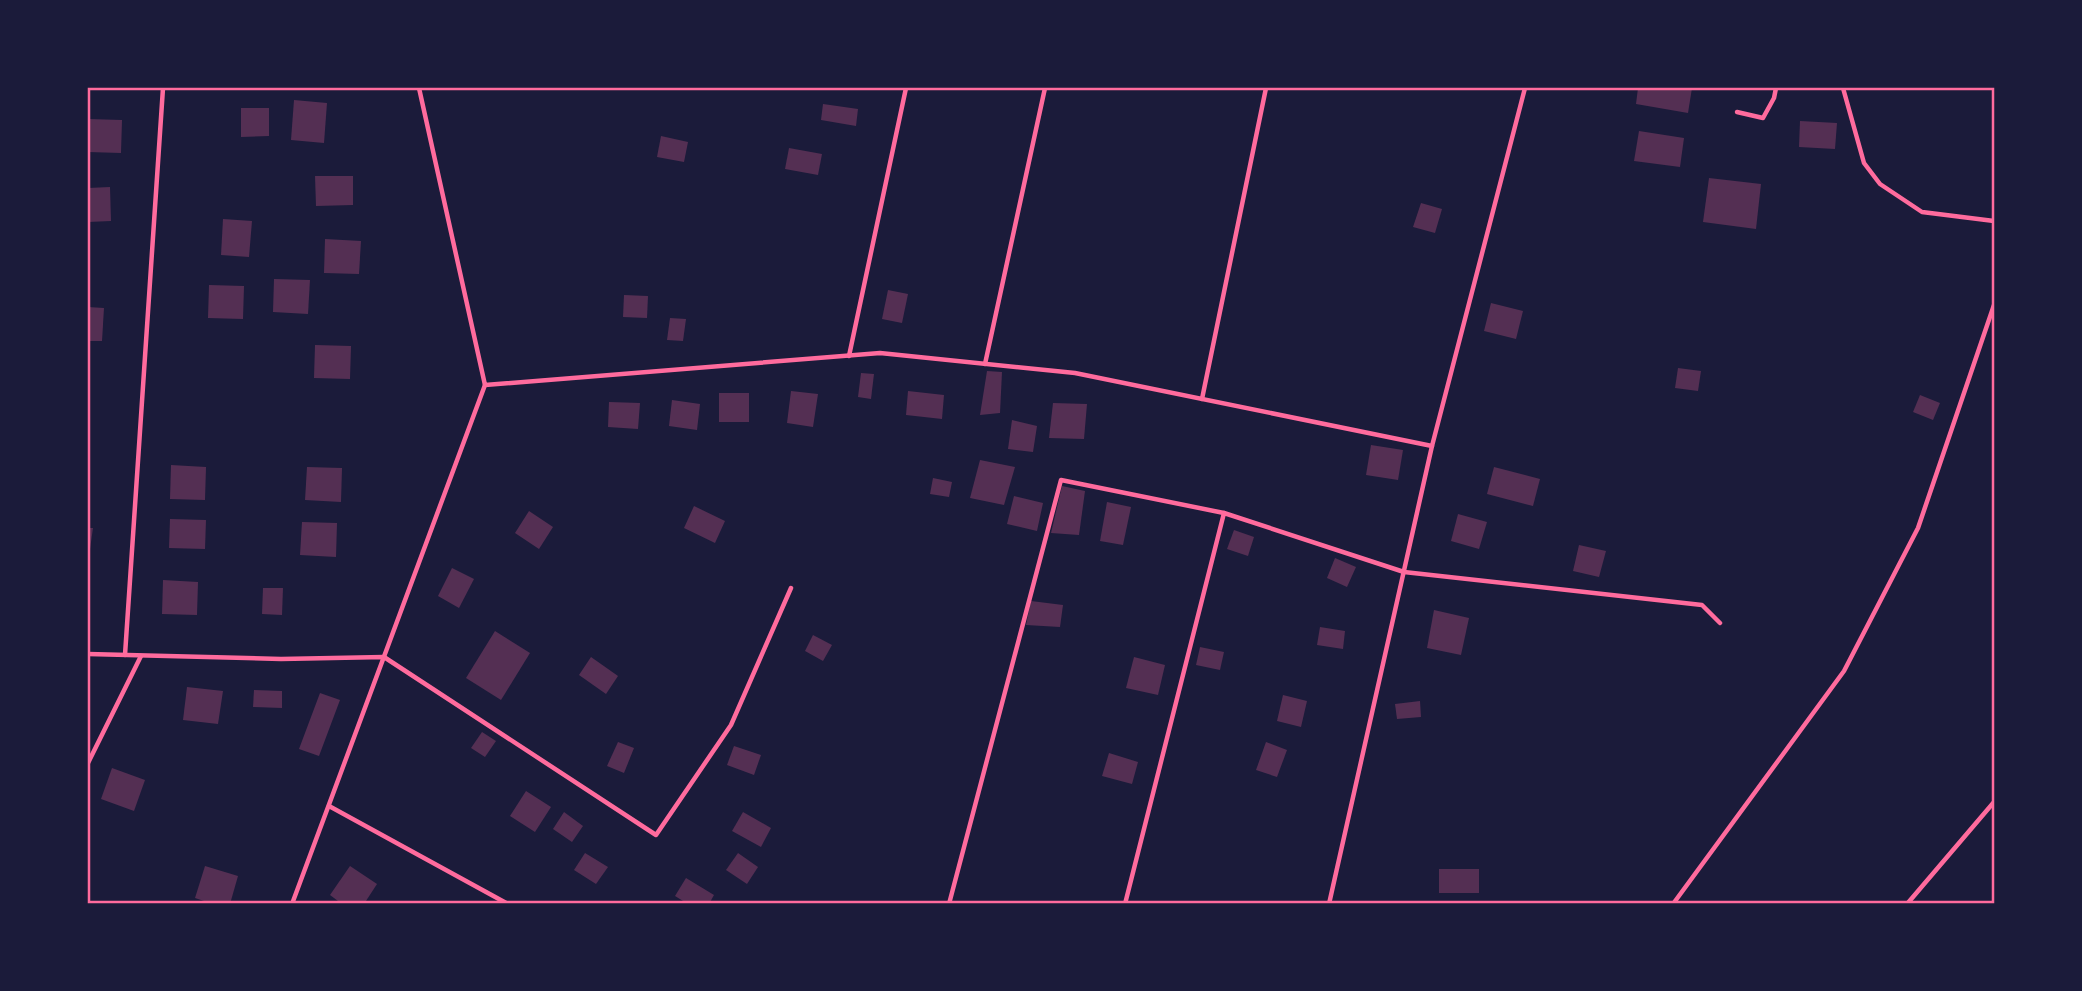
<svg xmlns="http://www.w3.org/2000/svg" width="2082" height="991" font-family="Mulish,sans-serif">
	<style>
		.building { fill: #542f53 }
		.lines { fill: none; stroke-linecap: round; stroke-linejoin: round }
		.service { stroke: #ff6b9d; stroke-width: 4.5 }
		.neatline { fill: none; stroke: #ff6b9d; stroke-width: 2.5 }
	</style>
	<rect width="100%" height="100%" fill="#1b1b3a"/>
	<g class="building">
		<path d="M1638 88H1692L1688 113 1636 104Z"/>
		<path d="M294 100 327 103 324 143 291 140Z"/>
		<path d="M823 104 858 109 856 126 821 120Z"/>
		<path d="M241 108H269V136L241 137Z"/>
		<path d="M88 119 122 120 121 153 88 152Z"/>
		<path d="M1800 121 1837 123 1835 149 1799 147Z"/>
		<path d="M1639 131 1684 138 1680 167 1634 161Z"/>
		<path d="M661 136 688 142 684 162 657 157Z"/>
		<path d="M789 148 822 154 818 175 785 169Z"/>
		<path d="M315 176H353V205L316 206Z"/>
		<path d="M1709 178 1761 184 1756 229 1703 222Z"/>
		<path d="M110 187 111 221 88 222V188Z"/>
		<path d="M1421 203 1442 209 1435 233 1413 227Z"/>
		<path d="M223 219 252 221 249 257 221 255Z"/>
		<path d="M325 239 361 241 359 274 324 273Z"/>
		<path d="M274 279 310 280 308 314 273 312Z"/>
		<path d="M209 285 244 286 243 319 208 318Z"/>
		<path d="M888 290 908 294 902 323 882 319Z"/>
		<path d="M624 295 648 296 647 318 623 317Z"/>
		<path d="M1491 303 1523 311 1516 339 1484 331Z"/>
		<path d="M88 307 104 308 102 341H88Z"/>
		<path d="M670 318 686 319 683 341 667 340Z"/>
		<path d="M315 345 351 346 350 379 314 378Z"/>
		<path d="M1678 368 1701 371 1698 391 1675 388Z"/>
		<path d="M987 371 1002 372 1000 413 980 415Z"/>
		<path d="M861 373 874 374 871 399 858 397Z"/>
		<path d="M791 391 818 394 813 427 787 423Z"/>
		<path d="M908 391 944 395 942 419 906 415Z"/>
		<rect x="719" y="393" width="30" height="29"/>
		<path d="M1920 395 1940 403 1933 420 1913 412Z"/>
		<path d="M672 400 700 404 697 430 669 426Z"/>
		<path d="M609 402 640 403 638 429 608 427Z"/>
		<path d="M1053 403 1087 404 1084 439 1049 438Z"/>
		<path d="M1012 420 1037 426 1033 452 1008 449Z"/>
		<path d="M1371 445 1403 450 1398 480 1366 475Z"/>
		<path d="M980 460 1015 467 1004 505 970 498Z"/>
		<path d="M171 465 206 467 205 500 170 499Z"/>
		<path d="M307 467 342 468 341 502 305 500Z"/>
		<path d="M1494 467 1540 479 1533 506 1487 494Z"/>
		<path d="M933 478 952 482 949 497 930 494Z"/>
		<path d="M1062 486 1085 491 1079 535 1051 533Z"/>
		<path d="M1014 496 1043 503 1037 531 1007 524Z"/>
		<path d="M1107 502 1131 507 1123 545 1100 541Z"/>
		<path d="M694 506 725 521 715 543 684 528Z"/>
		<path d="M529 511 553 527 539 549 515 533Z"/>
		<path d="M1458 514 1487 522 1479 549 1451 541Z"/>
		<path d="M170 519 206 520 205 549 169 548Z"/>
		<path d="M302 522 337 523 336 557 300 555Z"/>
		<path d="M88 528H93L89 556H88Z"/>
		<path d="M1234 530 1254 537 1248 556 1227 549Z"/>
		<path d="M1579 545 1606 551 1599 577 1573 571Z"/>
		<path d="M1335 558 1356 567 1347 587 1327 578Z"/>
		<path d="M452 568 474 579 459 608 438 596Z"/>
		<path d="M163 580 198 582 197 615 162 614Z"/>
		<path d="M263 588H283L282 615 262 614Z"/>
		<path d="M1031 601 1063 605 1060 627 1026 625Z"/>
		<path d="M1434 610 1469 618 1461 655 1427 648Z"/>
		<path d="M1320 627 1345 631 1343 649 1317 645Z"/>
		<path d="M495 631 530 653 501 700 466 678Z"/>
		<path d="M813 635 832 645 823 661 805 651Z"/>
		<path d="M1200 647 1224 652 1220 670 1196 665Z"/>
		<path d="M591 657 618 676 606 694 579 675Z"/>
		<path d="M1134 657 1165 665 1158 695 1126 688Z"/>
		<path d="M187 687 223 691 218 724 183 720Z"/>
		<path d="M254 690 282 691V708L253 707Z"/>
		<path d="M320 693 340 700 319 756 299 749Z"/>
		<path d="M1283 695 1307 701 1301 727 1277 721Z"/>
		<path d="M1420 701 1421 717 1397 719 1395 704Z"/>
		<path d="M482 732 496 741 485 757 471 748Z"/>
		<path d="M618 742 634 748 624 773 607 766Z"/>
		<path d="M1266 742 1287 750 1277 777 1256 770Z"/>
		<path d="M734 746 761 755 754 775 727 765Z"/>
		<path d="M1109 753 1138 762 1132 784 1102 776Z"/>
		<path d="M112 768 145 780 134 811 101 799Z"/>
		<path d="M526 791 551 807 535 832 510 816Z"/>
		<path d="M564 812 583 826 572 842 553 829Z"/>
		<path d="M743 812 771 828 761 847 732 831Z"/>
		<path d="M585 853 608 867 596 884 574 870Z"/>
		<path d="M738 853 758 867 747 884 726 870Z"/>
		<path d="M205 866 238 876 230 904H213L195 898Z"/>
		<path d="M350 866 377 884 364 904H342L330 895Z"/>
		<rect x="1439" y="869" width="40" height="24"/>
		<path d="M686 878 714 895 709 904H688L675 896Z"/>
	</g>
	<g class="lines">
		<g class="service">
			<path d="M419 88 485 385 880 353 1075 373 1432 446"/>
			<path d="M1843 88 1864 163 1880 184 1922 212 1994 221"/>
			<path d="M1737 112 1763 118 1774 98 1776 88"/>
			<path d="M849 356 906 88"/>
			<path d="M985 364 1045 88"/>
			<path d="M1202 399 1266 88"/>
			<path d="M88 654 281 659 384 657 656 835 731 725 791 588"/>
			<path d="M125 655 163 88"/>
			<path d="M88 763 141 656"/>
			<path d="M329 806 508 904"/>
			<path d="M292 904 485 385"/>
			<path d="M949 904 1061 480 1224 513"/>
			<path d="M1125 904 1224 513 1404 572 1702 605 1720 623"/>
			<path d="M1329 904 1432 446 1525 88"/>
			<path d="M1673 904 1844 671 1918 528 1994 305"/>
			<path d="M1907 904 1994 802"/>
		</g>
	</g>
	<rect width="2082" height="991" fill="none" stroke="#1b1b3a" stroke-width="178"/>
	<rect x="89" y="89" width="1904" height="813" class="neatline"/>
</svg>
